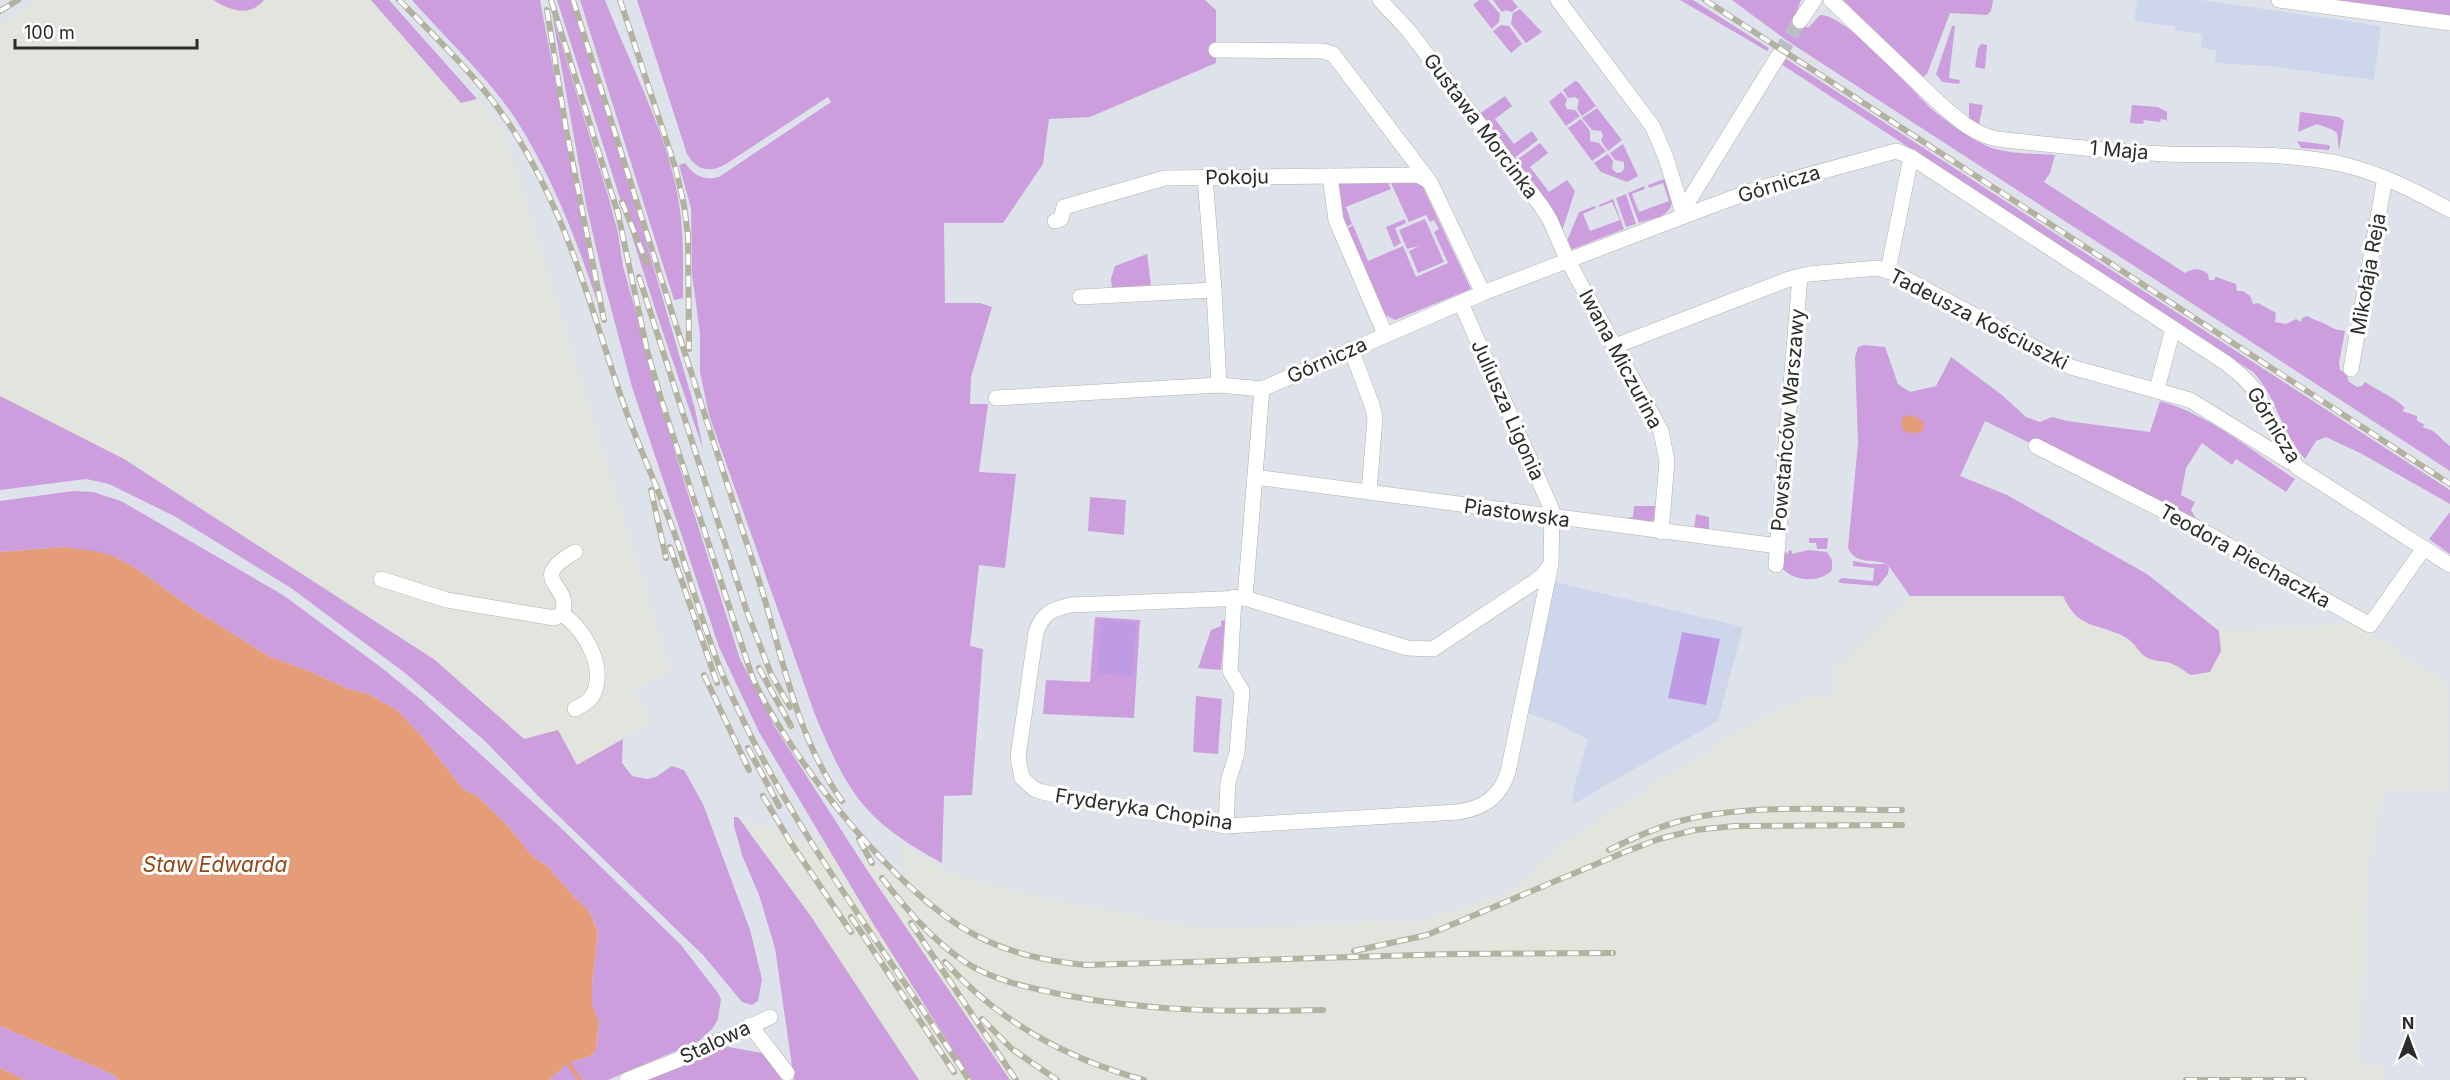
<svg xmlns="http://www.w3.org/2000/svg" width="2450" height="1080" font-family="Inter,sans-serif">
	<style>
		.industrial { fill: #e2e4de }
		.education { fill: #ced6ec }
		.green { fill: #cc9ede }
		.pitch { fill: #be9be4 }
		.water { fill: #e59c79 }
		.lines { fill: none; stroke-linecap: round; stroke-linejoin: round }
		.stream { stroke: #e59c79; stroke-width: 4 }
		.minor-tunnel { stroke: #babec5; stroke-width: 15; stroke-dasharray: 15 8; stroke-linecap: butt }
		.minor-casing { stroke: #b2b1a7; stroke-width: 16 }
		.minor { stroke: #fff; stroke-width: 15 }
		.rail-casing { stroke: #b3b2a1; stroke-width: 6 }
		.rail { stroke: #fff; stroke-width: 4; stroke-dasharray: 11; stroke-linecap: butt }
		.labels { text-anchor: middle; stroke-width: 6; stroke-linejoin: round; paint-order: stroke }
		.street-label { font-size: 20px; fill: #2b2b2b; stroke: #fff }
		.water-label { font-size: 21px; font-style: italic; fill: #914818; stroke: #fff }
	</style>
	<rect width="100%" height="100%" fill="#dee3eb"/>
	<g class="industrial">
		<path d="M37 0H371L461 103 477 99 504 129 671 671 634 690 653 722 577 765 524 739 435 660 365 614 0 402V24Z"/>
		<path d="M1910 596H2064L2069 608 2099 629 2122 635 2137 644 2144 655 2156 662 2170 663 2191 675 2221 651 2219 631 2357 624 2447 684 2448 792H2384L2367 873 2364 989 2358 1062 2384 1065 2383 1080H919L810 915 738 817 905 875 900 843 950 873 1034 895 1207 929 1426 919 1490 899 1529 879 1537 873V864L1608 813 1774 710 1814 697 1834 695 1835 670Z"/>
	</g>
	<g class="education">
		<path d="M2137 0H2201L2381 26 2374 80 2268 66 2215 63 2216 50 2201 48 2202 34 2175 30V26L2134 21Z"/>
		<path d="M1555 582 1743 627 1718 721 1572 805 1574 787 1588 740 1561 725 1528 713Z"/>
	</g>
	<g class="green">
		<path d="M213 0H264C249 18 230 10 213 0Z"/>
		<path d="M371 0H389L477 99 461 103Z"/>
		<path d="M412 0H540L597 301C576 238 552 177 517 121 489 78 446 39 412 0Z"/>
		<path d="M557 0H571L627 176 695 409 703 449 659 321Z"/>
		<path d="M580 0H605C630 65 665 128 678 197 684 231 683 264 683 298L674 300Z"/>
		<path d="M637 0H1205L1216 10V63L1090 117 1049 119 1043 164 1003 223H944L945 303H980L992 307 971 377 970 404H988L979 472 1016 474 1005 568 979 565 970 646 983 649 972 795 944 796 942 863C863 820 848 794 814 712L709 415 700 372V334L692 274 691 208 679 165 685 163C694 175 703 181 719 177L831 102 828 97 726 164C710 173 697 171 687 154Z"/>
		<path d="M1479 0H1488L1500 14 1499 22 1492 29 1473 5Z"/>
		<path d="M1493 0H1512L1518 7 1512 12 1506 10 1502 12Z"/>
		<path d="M1680 0H1693L1769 48 1767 51Z"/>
		<path d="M1732 0H1801L1794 19 1808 28 1820 15C1848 15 1911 90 1934 111 1949 123 1966 136 1983 144 2004 155 2032 153 2055 155L2050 173 2044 182 2185 273C2194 268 2200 268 2208 274L2209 280H2214L2216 277 2236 284 2237 291H2243L2250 296 2253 304 2258 303 2276 313 2275 322 2286 324 2296 319 2301 322 2302 318 2307 316C2312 319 2316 320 2321 322 2333 327 2330 329 2345 331L2339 363 2340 370 2347 374 2348 381 2357 387 2362 386 2365 382C2378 391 2394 397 2405 408L2402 411 2417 416V421L2424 424 2423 428C2436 429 2440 439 2450 446V471L1786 40Z"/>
		<path d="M1843 0H1993L1991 11 1987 15 1950 13 1927 74 1923 77Z"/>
		<path d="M2324 0H2450V18Z"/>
		<path d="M1520 9 1542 32 1526 43 1511 24 1513 13Z"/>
		<path d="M552 14 609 199 618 233 623 266 676 456 740 659 775 727 867 870 1010 1080H972L874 925 759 732 719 647 632 387 604 282 586 204Z"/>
		<path d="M1501 25 1509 26 1522 44 1511 53 1493 31Z"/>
		<path d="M1952 26H1955L1949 78 1960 80 1959 84 1942 82 1936 74Z"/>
		<path d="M1981 44 1987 45 1985 69 1975 67 1978 48Z"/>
		<path d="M1785 58 2450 490V504L2362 454 2326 437 2316 441 2305 459C2281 433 2277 397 2253 372L1781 64Z"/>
		<path d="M1575 81 1578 82 1596 106 1582 116 1577 109 1579 100 1575 97 1568 98 1563 90Z"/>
		<path d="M1561 92 1567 99 1565 105 1567 109 1575 110 1580 116 1566 126 1549 102Z"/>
		<path d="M1505 96 1512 106 1495 119 1514 144 1532 131 1538 140 1513 159 1478 115Z"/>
		<path d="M1969 103 1983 105 1979 124 1969 118Z"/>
		<path d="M2132 105 2158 107 2167 112V123L2166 120 2161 119 2160 122 2144 120 2143 124 2130 123Z"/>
		<path d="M1597 108 1622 140 1608 151 1601 141 1603 136 1601 131 1592 130 1582 118Z"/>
		<path d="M2300 112 2339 117 2344 121 2339 151 2337 133 2331 129 2317 124 2298 132Z"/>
		<path d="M1581 119 1590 131V141L1599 143 1606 151 1592 161 1568 128Z"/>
		<path d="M2297 141 2328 145 2330 146 2329 150 2301 148Z"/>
		<path d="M1540 143 1548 153 1530 167 1549 192 1567 180 1575 191 1562 231 1514 162Z"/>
		<path d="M1623 144 1638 176 1627 182 1601 172 1594 163 1608 154 1613 161 1612 169 1617 173 1622 172 1624 169V162L1615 160 1610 153Z"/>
		<path d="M1664 179C1668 183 1669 190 1671 196 1676 216 1654 218 1639 223L1628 193 1644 186 1645 189 1632 194 1639 212 1669 201 1663 183 1649 188 1648 185Z"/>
		<path d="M1388 183 1391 189 1346 207 1352 224 1346 227 1339 209 1338 184Z"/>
		<path d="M1391 183H1421L1471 289 1395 320 1383 314 1347 229 1353 225 1368 261 1403 246 1416 277 1448 263 1434 232 1439 229 1434 220 1430 222 1426 215 1409 222Z"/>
		<path d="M1626 194 1636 224 1626 227 1616 198Z"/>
		<path d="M1613 199 1624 229 1568 251 1567 241 1579 212 1595 206 1596 208 1583 214 1590 231 1620 220 1612 202 1599 207V205Z"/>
		<path d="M1405 219 1406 223 1395 228 1401 243 1394 247 1386 227Z"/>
		<path d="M1425 219 1444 262 1418 273 1409 251 1419 246 1407 249 1399 230Z"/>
		<path d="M1147 254 1151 285 1112 289 1111 279 1115 266Z"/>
		<path d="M1864 345 1885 347 1898 384 1910 392 1936 386 1951 357 2002 395 2026 417 2040 422 2052 417 2067 421 2150 432 2160 401C2210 415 2252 451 2295 479L2286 492 2236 459 2232 465 2202 443 2186 468 2181 495 2195 502 2191 510 2200 526 1985 421 1960 476 2007 495 2147 574 2219 631 2221 651 2210 672 2191 675C2184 671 2177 665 2170 663 2161 660 2151 662 2143 655 2135 647 2135 642 2123 636 2095 622 2079 630 2063 596H1910L1888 565C1874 557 1857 567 1848 548L1858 443 1855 357 1858 347Z"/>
		<path d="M0 396 124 459 435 660 524 739 558 730 577 765 623 739 622 763 632 776 647 779 656 777 672 766 684 770 703 804 750 930 762 979 758 1001 752 1005 742 1002 703 955 541 799 485 741 405 673 291 588 176 517 109 484 86 479 0 490Z"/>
		<path d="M73 491 93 492 121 501 283 595 382 668 420 699 559 826 681 945 718 993 721 999 718 1019 713 1028 699 1041 608 1080H549L568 1063 590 1056 596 1050 599 1022 592 1005V984L598 932 594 922 589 911 576 899 547 866 533 857 507 825 477 796 463 789 423 738 397 710 368 694 346 688 307 670 270 657 190 607 134 567 111 555 64 547 0 552V501Z"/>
		<path d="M1090 497 1126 500 1124 535 1088 531Z"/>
		<path d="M1634 506H1655L1654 520 1651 522 1621 519 1633 517Z"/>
		<path d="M2450 512V554L2429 539Z"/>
		<path d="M1696 514 1709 517V531L1694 529Z"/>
		<path d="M1809 538H1828L1827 549H1817L1816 543H1809Z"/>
		<path d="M1789 550 1792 551V554L1808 550 1827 552 1832 560V570C1820 583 1795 582 1783 569L1784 551 1788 554Z"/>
		<path d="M1853 561 1870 564H1886L1889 567 1888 574 1878 586 1840 583 1838 581 1842 578 1873 581 1874 568 1853 566Z"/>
		<path d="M1226 610 1221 670 1198 668 1211 630 1221 626V621L1225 620Z"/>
		<path d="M1095 617 1140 620 1134 718 1043 714 1046 680 1090 682Z"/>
		<path d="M1196 696 1222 699 1218 754 1193 752Z"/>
		<path d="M734 817H738L810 915 919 1080H794L775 948 759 895 742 855 734 826Z"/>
		<path d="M0 1026 112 1074 119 1080H25L0 1068Z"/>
		<path d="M723 1046 762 1053 782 1080H642Z"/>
	</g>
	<g class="pitch">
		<path d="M1101 620 1136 623 1132 676 1097 673Z"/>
		<path d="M1682 632 1720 639 1706 705 1668 698Z"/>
	</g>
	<g class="water">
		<path d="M1909 415 1918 418 1924 423 1922 432 1912 433 1904 431 1901 422 1904 417Z"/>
		<path d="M64 547 94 551 111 555 134 567 190 607 270 657 307 670 346 688 368 694 397 710 423 738 463 789 477 796 507 825 533 857 547 866 576 899 589 911 598 932 592 984V1005L599 1022 596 1050 590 1056 568 1063 549 1080H119L112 1074 0 1026V552Z"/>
		<path d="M0 1068 25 1080H0Z"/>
	</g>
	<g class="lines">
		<path class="stream" d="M568 1063 580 1080"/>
		<path class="minor-tunnel" d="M1779 55 1800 21"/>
		<defs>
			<g id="minor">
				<path d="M1380 0 1409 31 1542 207 1550 220 1568 261 1661 431 1667 461 1661 532"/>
				<path d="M1558 0 1653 127 1666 158 1684 216"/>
				<path d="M1831 0 1938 102C1956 118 1973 134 1997 139 2053 145 2110 152 2166 154 2225 156 2287 151 2345 165 2382 174 2417 192 2450 210"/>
				<path d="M2279 0 2450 23"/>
				<path d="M1800 21 1814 0"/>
				<path d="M1216 50 1323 51 1333 54 1430 182 1483 293"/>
				<path d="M1330 176 1336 220 1385 334"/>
				<path d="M1205 177 1214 290 1219 385"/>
				<path d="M1684 216 1686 205 1779 55"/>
				<path d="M1055 221 1061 219 1064 207 1165 178 1418 175 1430 182"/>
				<path d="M1888 271 1911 157"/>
				<path d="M1080 297 1214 290"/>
				<path d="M1461 303 1552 510 1551 564 1508 772C1500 797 1484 808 1458 812L1226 826 1042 792 1034 789 1022 778 1018 757 1036 632C1043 613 1052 609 1071 605L1245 598 1407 648 1433 649 1534 582 1543 575 1551 564"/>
				<path d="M1615 346 1789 279 1809 274 1878 268 1899 275 2071 367 2190 400 2290 462"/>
				<path d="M1351 349 1372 405 1375 418 1369 491"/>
				<path d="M2351 369 2385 178"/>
				<path d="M2157 389 2173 329"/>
				<path d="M996 398 1219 385 1262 389 1483 293 1684 216 1754 190 1896 151 1911 157 2226 363 2244 378 2255 390 2280 441 2297 467 2450 565"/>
				<path d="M2036 446 2201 530 2370 625 2424 548"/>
				<path d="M1255 477 1778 546"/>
				<path d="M1776 565 1800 276"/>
				<path d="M381 579 447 600 554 618 562 614C574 584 524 581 575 552"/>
				<path d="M1245 598 1262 389"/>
				<path d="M562 614C585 629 609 671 591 698 587 703 580 706 575 709"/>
				<path d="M1226 826 1228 782 1237 753 1242 691 1230 671 1234 597"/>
				<path d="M750 1025 787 1073"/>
				<path d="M627 1080 690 1055 770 1017"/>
			</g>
		</defs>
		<use href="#minor" class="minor-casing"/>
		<use href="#minor" class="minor"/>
		<defs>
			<g id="rail">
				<path d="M399 0C439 41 482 81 513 130 565 212 588 297 618 388 634 437 656 483 674 532 691 580 704 631 724 678 785 823 885 948 969 1080"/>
				<path d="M551 0 619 217"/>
				<path d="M573 0C633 190 692 379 755 568 781 646 793 732 842 801"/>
				<path d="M620 0 676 170 684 205 688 236 689 349"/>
				<path d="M1705 0 2450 484"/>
				<path d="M547 10 566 129 604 320"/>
				<path d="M0 11 18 0"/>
				<path d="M622 202 647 263"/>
				<path d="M617 209 647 350 661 399 753 679C792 761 897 896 979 937 1013 954 1047 961 1085 965L1451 954 1613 953"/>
				<path d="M639 277 747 612 771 674 790 707"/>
				<path d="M651 490 666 558"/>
				<path d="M670 547 717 683"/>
				<path d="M759 668 791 726"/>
				<path d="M704 675 749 770"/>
				<path d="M748 748 779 806"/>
				<path d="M763 796 791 843 851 932"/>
				<path d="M859 839 872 863"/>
				<path d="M1609 850C1631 839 1653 829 1677 822 1745 803 1832 810 1902 810"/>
				<path d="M882 878C906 909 932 940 965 962 994 981 1030 988 1064 995 1152 1012 1234 1012 1323 1010"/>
				<path d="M851 917 954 1072"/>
				<path d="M911 923 1016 1080"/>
				<path d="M1354 951 1427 935 1625 852 1659 839 1695 830 1735 826 1902 825"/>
				<path d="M945 962C999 1022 1067 1059 1144 1080"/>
				<path d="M982 1019 1012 1049 1057 1080"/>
				<path d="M2186 1080H2304"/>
			</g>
		</defs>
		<use href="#rail" class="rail-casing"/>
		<use href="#rail" class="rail"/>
	</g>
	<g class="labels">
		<g class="street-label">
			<text transform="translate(1481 126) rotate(53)" y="7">Gustawa Morcinka</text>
			<text transform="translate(2119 150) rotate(5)" y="7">1 Maja</text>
			<text transform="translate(1237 177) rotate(-1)" y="7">Pokoju</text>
			<text transform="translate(1779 184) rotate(-17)" y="7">Górnicza</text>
			<text transform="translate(2368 274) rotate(-80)" y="7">Mikołaja Reja</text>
			<text transform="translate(1979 319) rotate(27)" y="7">Tadeusza Kościuszki</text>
			<text transform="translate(1621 359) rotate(62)" y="7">Iwana Miczurina</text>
			<text transform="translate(1327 360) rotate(-24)" y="7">Górnicza</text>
			<text transform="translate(1508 410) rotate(66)" y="7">Juliusza Ligonia</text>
			<text transform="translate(1788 420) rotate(-85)" y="7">Powstańców Warszawy</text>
			<text transform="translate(2274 425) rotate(59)" y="7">Górnicza</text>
			<text transform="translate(1517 513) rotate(8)" y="7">Piastowska</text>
			<text transform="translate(2245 556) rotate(29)" y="7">Teodora Piechaczka</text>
			<text transform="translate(1144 809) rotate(9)" y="7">Fryderyka Chopina</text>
			<text transform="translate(715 1042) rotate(-25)" y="7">Stalowa</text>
		</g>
		<g class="water-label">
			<text x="215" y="872">Staw Edwarda</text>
		</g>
	</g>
	<g transform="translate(2408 1038)" stroke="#ffffff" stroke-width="4.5" paint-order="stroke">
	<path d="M0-4.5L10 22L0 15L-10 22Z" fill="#2b2b2b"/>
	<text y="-9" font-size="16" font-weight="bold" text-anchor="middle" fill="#2b2b2b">N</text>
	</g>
	<path d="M15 39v9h182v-9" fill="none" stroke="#2b2b2b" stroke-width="3"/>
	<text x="24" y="39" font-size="18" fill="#2b2b2b" stroke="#ffffff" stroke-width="4.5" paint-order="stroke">100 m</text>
</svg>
